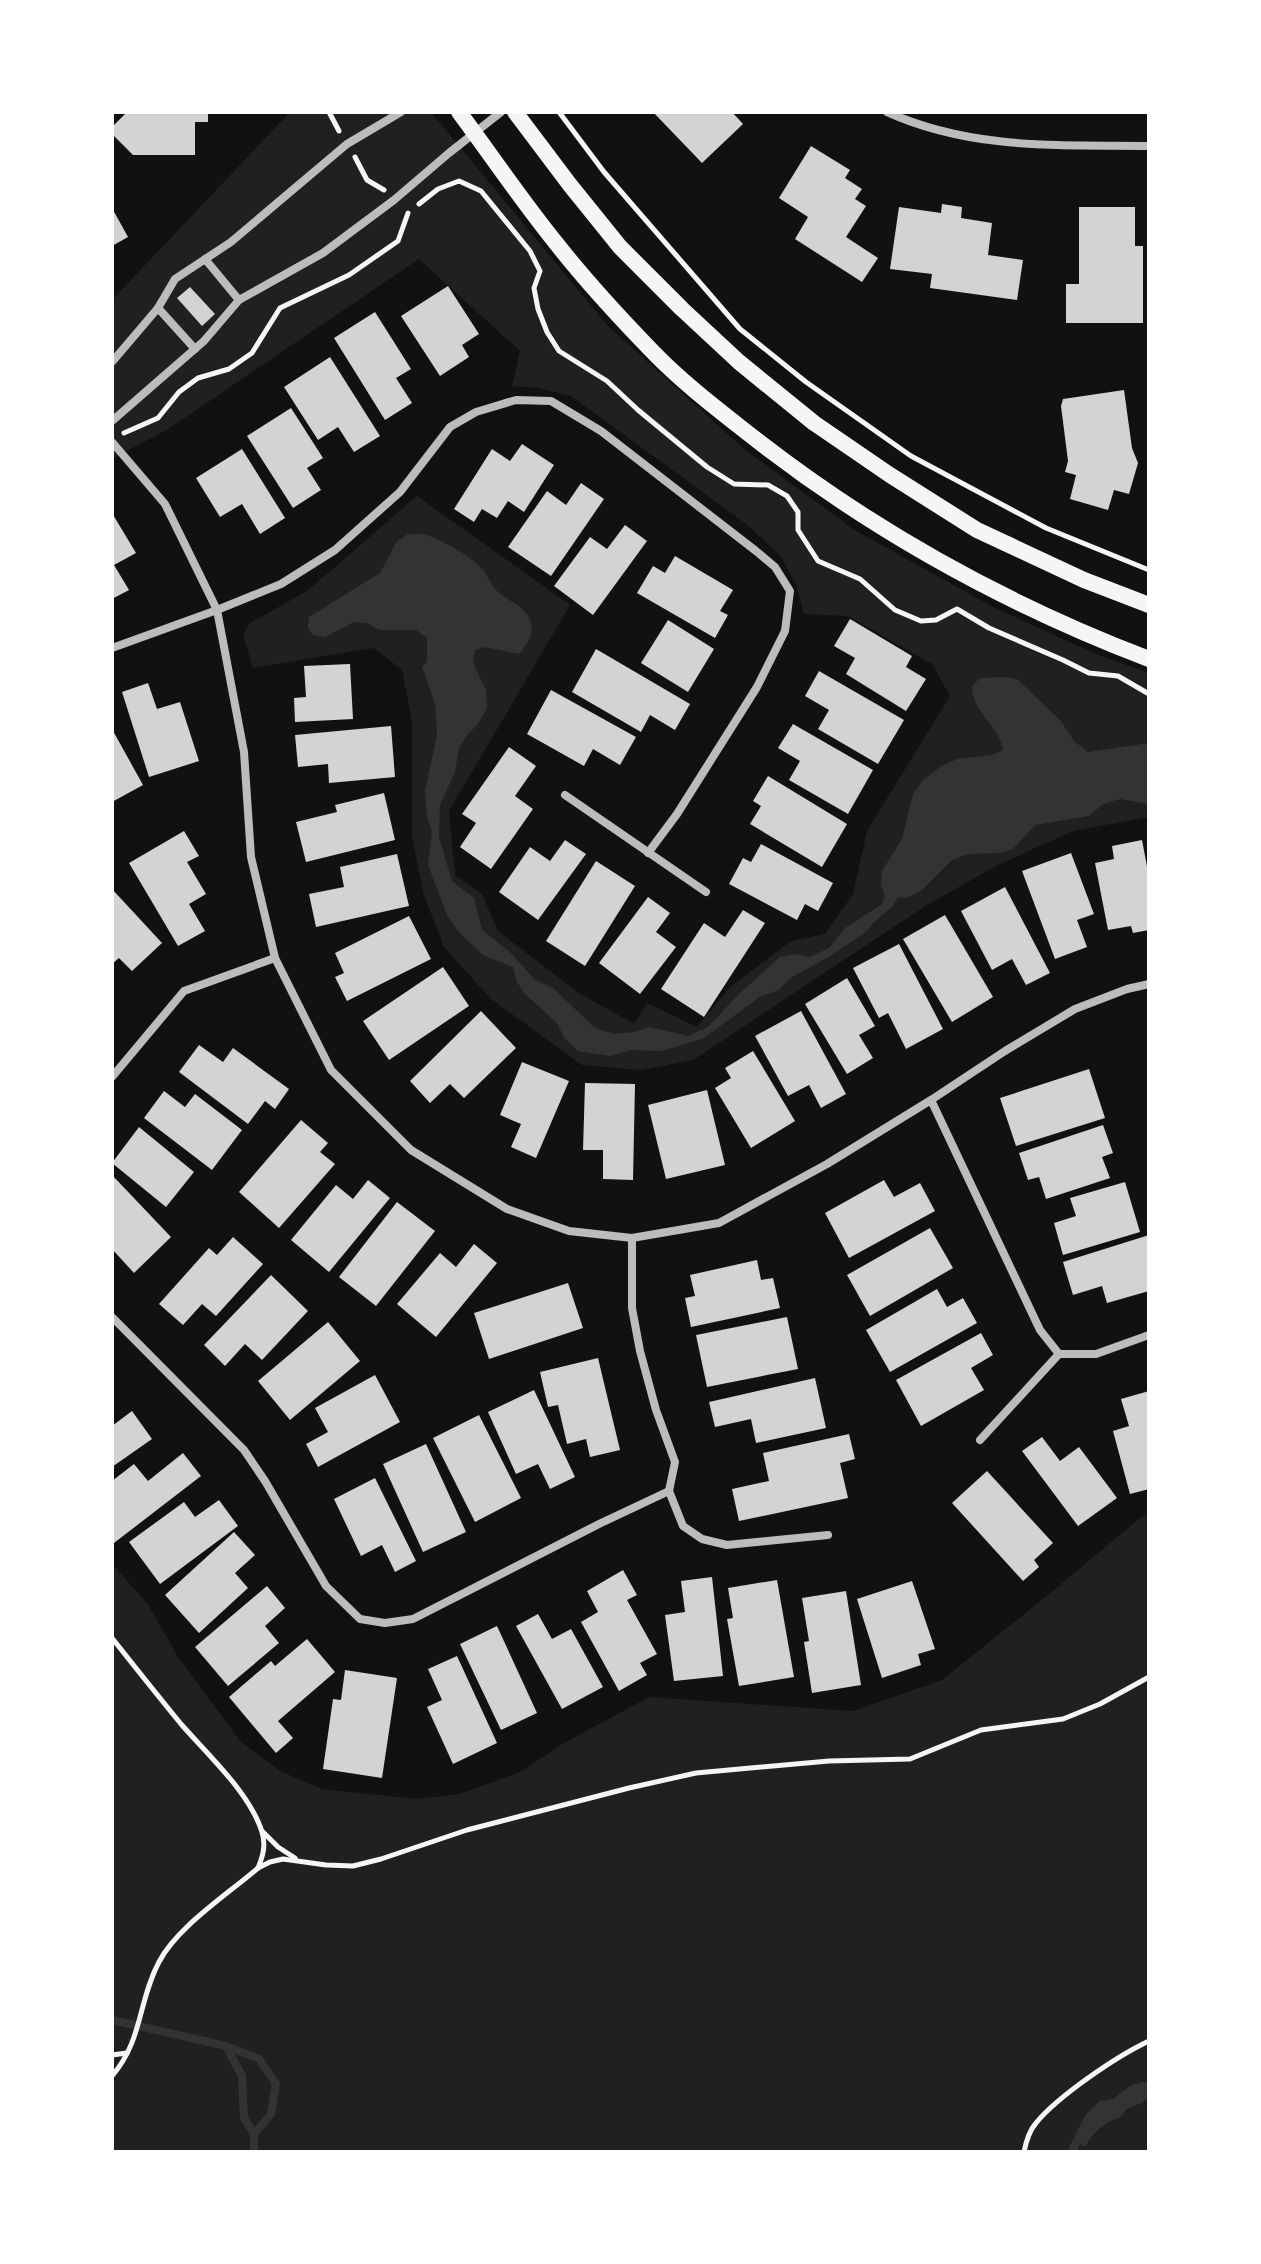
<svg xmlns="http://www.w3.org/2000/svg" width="1261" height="2264" font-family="'Public Sans',sans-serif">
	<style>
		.green { fill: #202020 }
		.water { fill: #333 }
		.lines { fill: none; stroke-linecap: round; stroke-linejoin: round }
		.stream { stroke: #333; stroke-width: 8 }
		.building { fill: #d3d3d3 }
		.path { stroke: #f5f5f5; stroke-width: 5 }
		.minor { stroke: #bcbcbc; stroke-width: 8 }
		.secondary { stroke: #f5f5f5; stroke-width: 16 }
	</style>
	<rect width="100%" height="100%" fill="#111"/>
	<g class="green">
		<path d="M290 112H431L608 326 743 448 853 529 991 606 1098 655 1149 673V817L1073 831 998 865 927 905 693 1060 640 1070 582 1065 491 999 444 947 424 895 412 837V722L402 670 374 648 253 668 243 635 250 623 307 591 417 496 570 605 449 811 455 875 482 894 498 931 579 993 634 1024 647 1003 697 1027 730 987 791 941 825 934 853 894 867 831 950 696 932 664 848 616 804 614 796 584 780 555 745 523 571 396 538 388 512 386 520 351 419 259 168 429 112 459V300Z"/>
		<path d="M1149 1514V2152H112V1564L147 1603 180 1660 241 1742 280 1771 322 1789 417 1799 460 1794 520 1772 564 1743 649 1697 853 1711 942 1680 1048 1595 1140 1518Z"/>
	</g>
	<g class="water">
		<path d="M408 534C414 534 421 533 427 535 443 540 474 558 484 571 489 578 492 586 498 592 509 602 524 605 530 620 535 633 527 645 519 654L484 647 475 650 473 663 486 690 487 708 478 724 467 735 459 748 455 772 440 805 439 837 452 881 474 898 482 930 510 952 535 980 553 988 595 1028 614 1034 633 1032 650 1027 688 1036 708 1027 739 994 780 957 796 954 809 957 829 948 845 928 881 905 885 897 881 885 882 871 902 839 913 794 924 779 940 767 957 759 992 755 1003 750C1000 726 971 712 972 686L980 678 1004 677 1017 679 1061 721 1074 741 1088 752 1149 743V804L1120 799 1103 804 1089 816 1035 825 1013 849 1001 853 968 854 952 860 922 890 907 898 898 897 893 906 873 923 867 931 832 955 789 979 779 990 761 996 704 1038 662 1051 631 1050 610 1056 578 1051 565 1039 557 1023 524 993 516 980 513 967 483 955 459 932 447 915 428 865 432 832 427 817 425 790 437 735 435 704 422 666 427 662V638L416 630H379L367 623 354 622 325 637 313 635 308 628 309 617 380 573 397 541Z"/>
		<path d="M1143 2082 1148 2083 1149 2096 1142 2103 1128 2108 1120 2117 1110 2121 1101 2127 1091 2137 1085 2147 1076 2142 1074 2137 1086 2114 1100 2101 1113 2099 1131 2085Z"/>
	</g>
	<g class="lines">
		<g class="stream">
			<path d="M112 2020 226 2046 259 2059 276 2084 271 2114 254 2134"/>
			<path d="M226 2046 242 2076 244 2118 254 2134V2152"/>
			<path d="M1072 2152 1076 2142 1082 2136"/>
		</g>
	</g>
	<g class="building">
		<path d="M127 112H208V122H195V155H133L112 134V127Z"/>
		<path d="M653 112H732L743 124 702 163Z"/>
		<path d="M811 146 850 170 845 178 862 189 855 199 866 206 846 237 878 258 862 282 795 239 808 217 779 198Z"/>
		<path d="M942 204 962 207 961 218 992 223 988 255 1023 260 1017 300 930 288 932 274 890 269 899 207 941 213Z"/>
		<path d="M1079 207H1135V246H1143V323H1066V284H1079Z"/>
		<path d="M112 208 128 237 112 246Z"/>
		<path d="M448 286 479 334 462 345 469 357 440 376 401 316Z"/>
		<path d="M190 287 215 314 202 326 177 298Z"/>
		<path d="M375 312 411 369 396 378 412 403 385 420 334 338Z"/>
		<path d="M330 357 380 436 354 452 338 427 318 440 284 387Z"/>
		<path d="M1124 390 1132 448 1138 463 1129 494 1114 490 1108 510 1070 499 1076 475 1065 472 1068 461 1061 406 1063 399Z"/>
		<path d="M291 408 323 458 307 468 321 490 293 508 247 436Z"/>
		<path d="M522 444 554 465 524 512 508 501 497 518 482 509 474 522 454 509 492 449 510 461Z"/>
		<path d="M242 449 285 518 260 534 242 504 220 517 196 478Z"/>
		<path d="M581 483 604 499 551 576 508 547 547 491 566 505Z"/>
		<path d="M112 513 136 553 114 565 129 590 112 599Z"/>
		<path d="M625 525 647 541 593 615 554 586 590 537 607 549Z"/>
		<path d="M675 556 733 590 720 611 728 615 715 638 637 593 653 566 665 573Z"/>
		<path d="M850 619 912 656 906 667 926 679 906 711 846 674 855 658 834 646Z"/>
		<path d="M668 620 714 649 688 692 641 663Z"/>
		<path d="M596 649 690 704 675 730 650 715 641 732 572 692Z"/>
		<path d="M350 664 353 719 295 722 294 698 306 697 304 666Z"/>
		<path d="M819 671 904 720 878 764 818 729 829 710 805 696Z"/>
		<path d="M148 683 157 709 180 702 199 761 149 777 122 692Z"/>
		<path d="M551 690 636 737 620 765 593 749 584 766 527 734Z"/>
		<path d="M793 724 873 770 848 814 789 780 800 761 778 748Z"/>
		<path d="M391 726 395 777 329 783 328 764 298 767 295 735Z"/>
		<path d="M112 729 143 785 112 802Z"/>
		<path d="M509 747 536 766 515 796 533 809 491 869 460 847 476 823 462 814Z"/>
		<path d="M768 776 847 824 822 867 750 824 761 806 753 801Z"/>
		<path d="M384 793 395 840 306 862 296 822 337 812 335 805Z"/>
		<path d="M184 831 199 856 187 862 206 894 189 904 205 931 178 946 129 863Z"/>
		<path d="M565 840 586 854 538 920 499 892 530 847 550 861Z"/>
		<path d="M1142 840 1149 877V930L1133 933 1131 926 1108 930 1095 863 1114 859 1112 846Z"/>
		<path d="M761 844 833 883 818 911 805 904 797 920 729 884 743 858 751 862Z"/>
		<path d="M1071 853 1094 914 1077 920 1087 947 1055 959 1022 871Z"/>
		<path d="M397 854 409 906 316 927 309 894 344 887 340 867Z"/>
		<path d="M596 861 635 886 585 966 546 941Z"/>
		<path d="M1005 887 1050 973 1026 985 1012 959 992 970 961 911Z"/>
		<path d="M112 889 162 943 132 971 119 958 112 964Z"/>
		<path d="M648 897 670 913 656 932 676 947 640 994 599 963Z"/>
		<path d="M743 910 765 923 704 1017 661 989 704 923 725 937Z"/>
		<path d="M945 915 993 997 952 1022 903 939Z"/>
		<path d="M409 916 431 959 347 1001 335 977 344 973 335 953Z"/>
		<path d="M899 944 943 1029 906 1049 888 1013 879 1018 853 968Z"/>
		<path d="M443 967 469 1006 389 1060 363 1021Z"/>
		<path d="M847 978 875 1026 859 1035 873 1058 847 1074 805 1004Z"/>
		<path d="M481 1011 516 1048 464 1098 450 1084 430 1103 410 1081Z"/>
		<path d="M801 1011 846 1094 821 1108 809 1085 788 1096 755 1036Z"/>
		<path d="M199 1045 223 1062 233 1048 289 1089 275 1109 265 1101 248 1124 179 1072Z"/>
		<path d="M753 1051 795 1121 751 1148 715 1088 731 1078 725 1068Z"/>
		<path d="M522 1062 569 1081 536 1158 511 1147 521 1124 500 1115Z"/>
		<path d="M1089 1069 1105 1118 1016 1146 1000 1098Z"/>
		<path d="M585 1083 635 1084 633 1180 603 1179V1150H583Z"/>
		<path d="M707 1090 725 1165 666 1179 648 1105Z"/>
		<path d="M164 1091 185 1107 195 1094 242 1130 212 1170 144 1118Z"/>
		<path d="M301 1120 328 1143 320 1152 335 1164 279 1228 239 1192Z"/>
		<path d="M1103 1125 1113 1153 1102 1157 1110 1178 1046 1199 1039 1177 1028 1180 1019 1153Z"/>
		<path d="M139 1127 194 1172 166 1207 112 1163Z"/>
		<path d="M112 1175 171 1237 134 1273 112 1249Z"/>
		<path d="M368 1180 390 1198 329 1272 291 1240 336 1185 353 1199Z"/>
		<path d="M884 1180 894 1197 920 1183 935 1211 849 1258 825 1213Z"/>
		<path d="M1125 1182 1140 1232 1063 1255 1054 1223 1076 1216 1070 1198Z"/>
		<path d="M397 1202 435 1231 376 1306 339 1277Z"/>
		<path d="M930 1228 953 1268 870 1316 847 1275Z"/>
		<path d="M1149 1235V1291L1107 1303 1102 1286 1073 1295 1063 1262Z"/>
		<path d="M233 1237 263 1264 216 1316 202 1304 183 1325 159 1304 209 1248 217 1255Z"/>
		<path d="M474 1244 497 1263 436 1337 397 1304 440 1253 456 1267Z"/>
		<path d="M757 1260 761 1280 773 1278 780 1308 691 1327 685 1298 695 1296 690 1275Z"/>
		<path d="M271 1275 308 1311 262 1360 245 1344 225 1366 204 1345Z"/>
		<path d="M568 1283 583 1328 489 1359 474 1313Z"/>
		<path d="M937 1289 947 1307 963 1298 977 1323 890 1372 866 1330Z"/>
		<path d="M787 1317 798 1369 707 1387 696 1335Z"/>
		<path d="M328 1322 360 1361 290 1420 258 1381Z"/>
		<path d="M981 1333 993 1355 971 1368 984 1390 921 1426 896 1380Z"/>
		<path d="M598 1358 620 1450 590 1457 586 1439 567 1444 558 1405 548 1407 540 1372Z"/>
		<path d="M375 1375 400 1422 318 1467 306 1444 328 1432 315 1408Z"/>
		<path d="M815 1378 826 1428 756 1443 751 1419 715 1427 709 1402Z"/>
		<path d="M534 1390 575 1477 550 1489 538 1464 516 1474 488 1412Z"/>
		<path d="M1149 1391V1489L1130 1494 1113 1431 1129 1426 1121 1399Z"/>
		<path d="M132 1411 152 1439 112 1467V1426Z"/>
		<path d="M479 1415 521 1498 475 1522 433 1438Z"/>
		<path d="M849 1434 855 1459 840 1463 848 1498 739 1521 732 1489 769 1481 763 1453Z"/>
		<path d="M1042 1437 1060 1461 1079 1447 1117 1498 1078 1526 1022 1451Z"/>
		<path d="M426 1444 466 1532 423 1552 383 1464Z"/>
		<path d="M183 1453 201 1476 114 1543 112 1540V1481L134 1464 148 1481Z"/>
		<path d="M987 1471 1053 1543 1034 1560 1039 1567 1023 1581 952 1503Z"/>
		<path d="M375 1478 416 1561 395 1572 382 1545 361 1556 334 1499Z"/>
		<path d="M219 1500 238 1526 160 1584 129 1542 184 1502 195 1517Z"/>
		<path d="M234 1532 255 1555 235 1573 248 1588 199 1633 165 1595Z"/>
		<path d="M623 1570 637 1595 627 1600 657 1654 640 1663 647 1675 619 1691 581 1622 598 1612 587 1591Z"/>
		<path d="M712 1577 723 1676 674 1681 665 1615 685 1612 681 1581Z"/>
		<path d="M777 1580 794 1677 739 1686 727 1619 733 1618 728 1588Z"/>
		<path d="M912 1581 935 1649 918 1654 921 1665 882 1678 857 1599Z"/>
		<path d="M267 1586 285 1608 265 1626 279 1643 228 1686 195 1647Z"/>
		<path d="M846 1591 861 1685 812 1693 804 1642 809 1641 802 1598Z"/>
		<path d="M538 1614 552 1639 571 1629 603 1687 562 1709 516 1626Z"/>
		<path d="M497 1626 537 1713 501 1730 460 1644Z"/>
		<path d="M307 1639 335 1672 278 1721 293 1738 276 1753 229 1697 271 1661 275 1666Z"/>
		<path d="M457 1656 497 1743 453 1764 427 1707 442 1700 428 1669Z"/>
		<path d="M345 1670 397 1678 382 1778 323 1769 333 1699 341 1700Z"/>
	</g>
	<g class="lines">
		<g class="path">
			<path d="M329 112 339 131"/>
			<path d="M559 112 604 172 740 329 806 382 911 456 1046 528 1149 570"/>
			<path d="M355 157 367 180 384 190"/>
			<path d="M419 204 438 189 459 181 481 191 530 251 540 271 534 288 538 309 547 332 559 351 607 381 638 410 707 467 734 484 768 485 787 496 798 512V530L818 561 860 579 895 610 921 621 936 620 957 609 989 628 1063 660 1089 673 1118 676 1149 694"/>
			<path d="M124 433 158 418 179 392 198 378 229 369 252 353 280 308 349 275 398 241 408 213"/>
			<path d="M112 1638C135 1667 158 1696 181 1724 208 1755 250 1793 262 1832 266 1845 263 1856 258 1868"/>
			<path d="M262 1831 278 1847 295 1858"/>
			<path d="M112 2055 127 2053"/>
			<path d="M112 2076C143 2040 138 2001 159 1962 177 1927 228 1894 258 1868L270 1862 283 1859 326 1865 353 1866 381 1859 467 1830 629 1788 696 1773 829 1761 910 1759 981 1730 1063 1719 1100 1704 1149 1677"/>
			<path d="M1024 2152C1026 2142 1029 2131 1036 2123 1058 2096 1117 2056 1149 2041"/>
		</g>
		<g class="minor">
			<path d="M887 112C971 150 1059 145 1149 146"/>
			<path d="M205 259 239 300"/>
			<path d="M158 308 195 349"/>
			<path d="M112 362 158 308 175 279 231 242 347 144 401 112"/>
			<path d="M112 421 204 341 239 300 323 253 394 200 449 153 501 112"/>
			<path d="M112 442 165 504 217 610 244 752 251 857 275 958 331 1070 411 1150 507 1209 569 1231 632 1238 719 1223 827 1164 931 1100 1005 1051 1075 1009 1127 989 1149 984"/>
			<path d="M112 648 217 610 281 584 335 550 400 492 450 427 476 412 516 400 551 401 601 431 756 551 775 567 790 591 785 631 757 687 677 814 648 853"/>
			<path d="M565 795 706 892"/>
			<path d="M112 1077 184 991 275 958"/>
			<path d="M931 1100 1040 1330 1059 1354"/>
			<path d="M632 1238V1308L640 1351 656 1410 675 1462 669 1491"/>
			<path d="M112 1317 244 1450 265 1481 326 1586 360 1619 385 1623 413 1619 601 1523 669 1491"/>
			<path d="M980 1440 1059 1354H1096L1149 1335"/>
			<path d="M669 1491 683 1526 702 1539 727 1545 828 1535"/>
		</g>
		<g class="secondary">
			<path d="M459 112C491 155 522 201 556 243 585 280 620 318 653 352 682 382 716 408 749 434 871 530 1005 604 1149 659"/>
			<path d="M515 112 570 185 620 247 682 309 739 362 814 423 890 475 977 530 1084 580 1149 605"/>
		</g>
	</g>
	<rect width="1261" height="2264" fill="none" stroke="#ffffff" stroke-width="228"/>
</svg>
